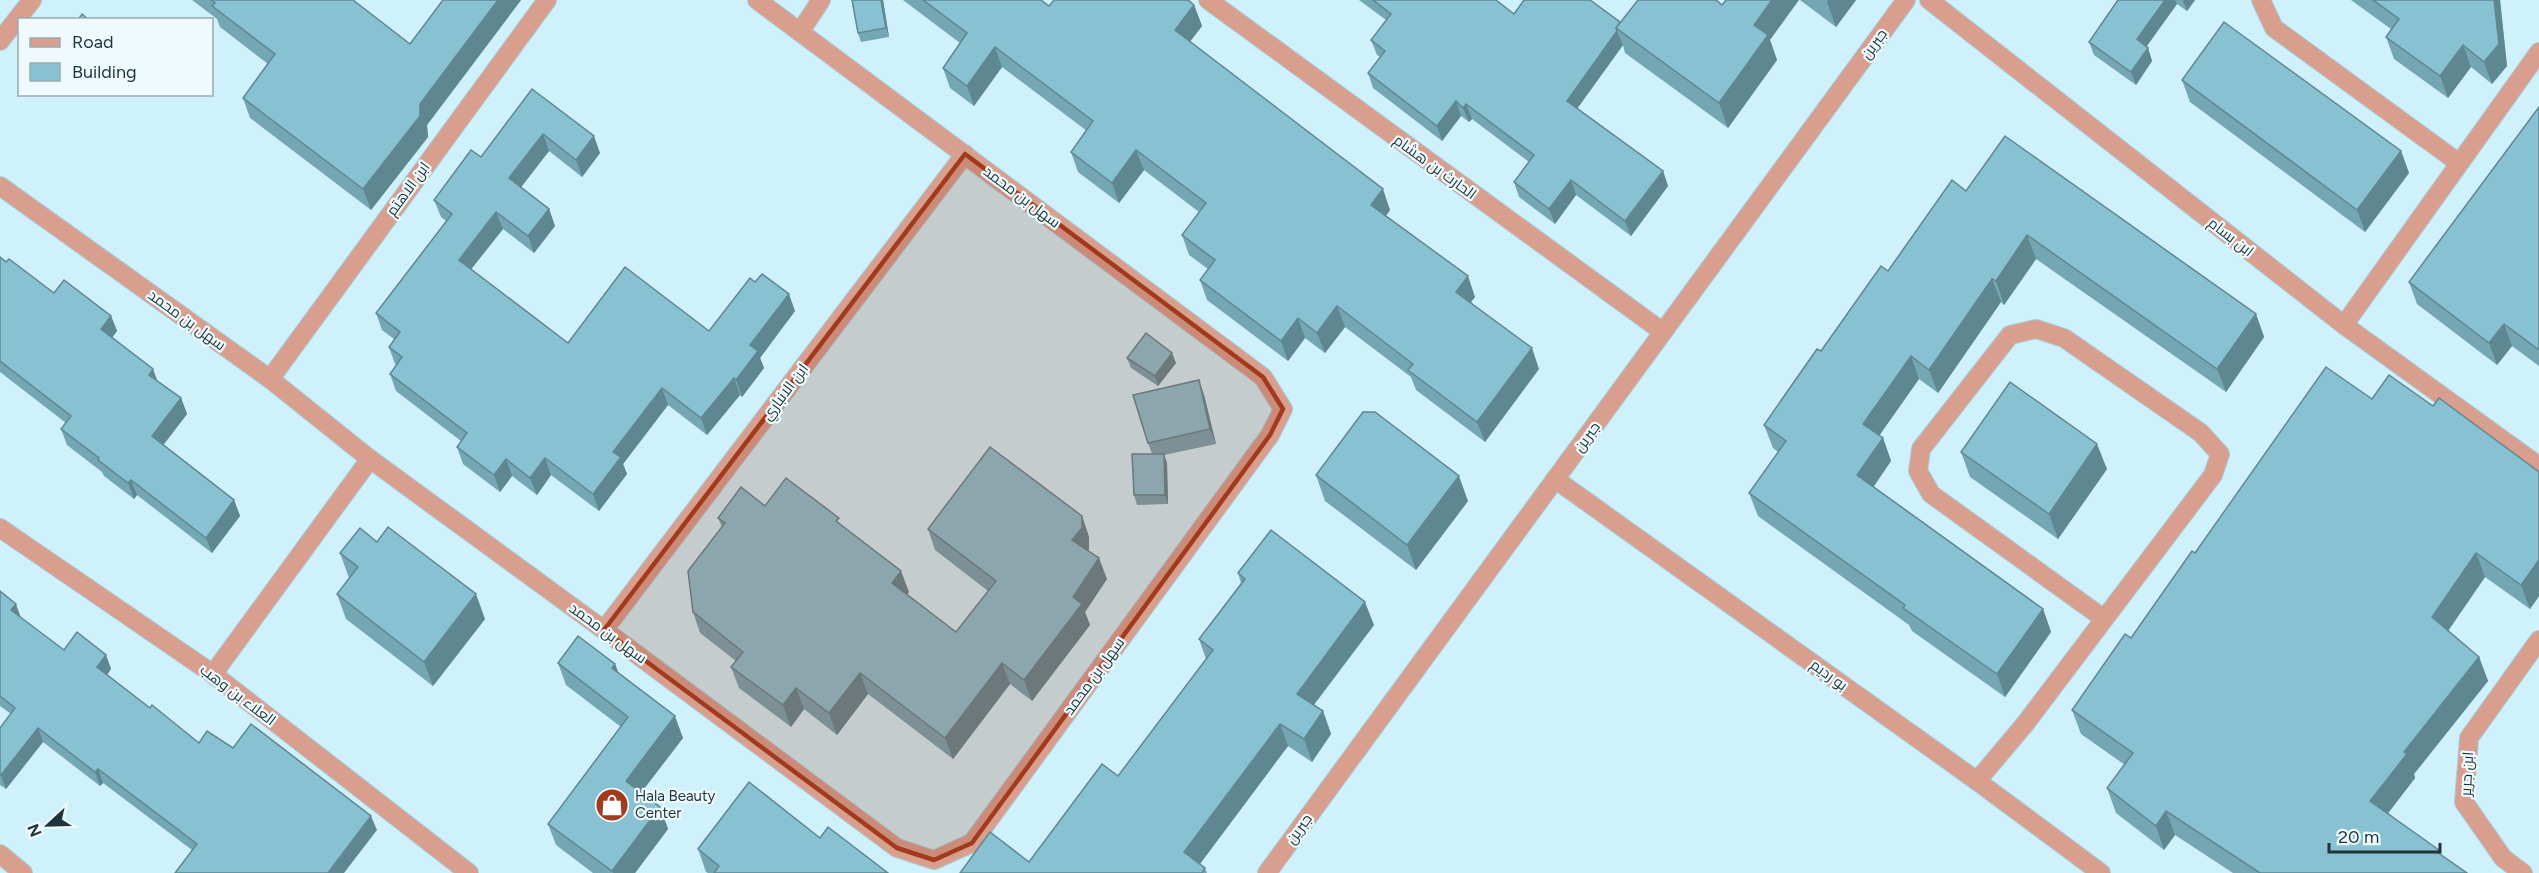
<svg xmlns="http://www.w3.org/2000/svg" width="2539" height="873" font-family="Figtree,Cairo,sans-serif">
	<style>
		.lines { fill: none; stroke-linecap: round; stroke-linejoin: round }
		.minor-casing { stroke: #abcbd5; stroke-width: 20 }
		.tertiary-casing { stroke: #abcbd5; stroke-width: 20 }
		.minor { stroke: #d89f8f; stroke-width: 18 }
		.tertiary { stroke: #d89f8f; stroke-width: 18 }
		.wall { fill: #75a6b4 }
		.shaded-wall { fill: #5f8792 }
		.building { fill: #88c1d1; stroke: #5f8792; stroke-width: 1.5 }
		.marked { fill: #a23a1c; fill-opacity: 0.2; stroke: #a23a1c; stroke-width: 4.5; stroke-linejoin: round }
		.labels { text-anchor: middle; stroke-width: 4.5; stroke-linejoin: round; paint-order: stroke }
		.street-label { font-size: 15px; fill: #1d353b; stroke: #eefafd }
		.poi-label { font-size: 15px; fill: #1d353b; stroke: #eefafd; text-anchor: start }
	</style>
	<rect width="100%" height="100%" fill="#cff1fb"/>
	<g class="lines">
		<defs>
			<g id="minor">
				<path d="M1208 0 1663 332"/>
				<path d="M1929 0 2344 325 2539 466"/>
				<path d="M2261 0 2274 28 2459 163"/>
				<path d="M800 32 821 0"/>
				<path d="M0 41 32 0"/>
				<path d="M0 186 270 379 370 459 604 630 897 848 934 860 972 843 1270 435 1283 409 1263 377 757 0"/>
				<path d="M2344 325 2539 52"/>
				<path d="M270 379 547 0"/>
				<path d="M1555 479 1977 781 2101 873"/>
				<path d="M0 528 213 674 469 873"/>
				<path d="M604 630 965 154"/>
				<path d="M213 674 370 459"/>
				<path d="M1977 781 2025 724 2213 475 2220 454 2201 433 2064 338 2036 329 2010 335 1921 449 1918 471 1931 494 2103 618"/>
				<path d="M0 854 23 873"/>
				<path d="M2523 873 2503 858 2464 802 2469 738 2539 640"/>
			</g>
			<path id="tertiary" d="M1267 873 1906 0"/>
		</defs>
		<use href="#minor" class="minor-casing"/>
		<use href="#tertiary" class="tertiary-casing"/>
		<use href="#minor" class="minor"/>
		<use href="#tertiary" class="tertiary"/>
	</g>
	<g class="wall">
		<path d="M192 0H353L410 44 443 0H521L427 125 428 137 371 210 250 118 243 98 268 64 220 27 217 19Z"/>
		<path d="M883 0 889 37 861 42 858 33Z"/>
		<path d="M903 0H1041L1049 6 1194 5 1202 26 1190 41 1390 210 1386 216 1475 297 1471 302 1539 369 1485 442 1416 390 1411 377 1345 327 1325 353 1305 338 1288 361 1207 300 1200 280 1208 269 1189 255 1182 235 1199 212 1144 170 1119 203 1078 172 1071 152 1087 131 1002 67 974 106 950 88 943 68 960 43Z"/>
		<path d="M1359 0H1496L1514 14 1620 22 1770 40 1777 60 1728 128 1625 53 1623 45 1577 108 1663 171 1668 186 1631 236 1576 195 1555 224 1519 197 1514 182 1529 162 1472 119 1469 122 1461 116 1442 141 1373 88 1368 73 1380 57 1377 55 1371 40 1386 20Z"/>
		<path d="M1800 0H1856L1836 27Z"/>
		<path d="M2118 0H2195L2187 11 2177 4 2146 46 2148 48 2152 61 2136 85 2094 55 2089 42Z"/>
		<path d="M2351 0H2500L2507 66 2492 84 2471 67 2448 98 2394 59 2386 37 2391 29Z"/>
		<path d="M2182 80 2401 151 2409 173 2365 232 2190 102Z"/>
		<path d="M532 89 600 153 582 177 549 151 521 187 549 209 555 226 534 253 503 229 471 269 568 343 709 331 795 311 760 358 764 368 742 397 740 395 707 435 668 405 623 464 627 474 599 511 551 475 537 495 512 476 500 492 463 464 457 447 461 441 396 391 390 374 397 365 395 364 389 347 394 339 382 330 376 313 446 221 441 217 434 200 481 157Z"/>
		<path d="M2539 107V366L2512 346 2497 365 2417 304 2409 282Z"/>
		<path d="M1966 191 2256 314 2264 337 2226 392 2036 259 2004 305 2001 302 1938 393 1919 379 1879 436 1883 438 1891 461 1873 486 2043 609 2051 632 2005 697 1912 631 1909 625 1758 516 1749 493 1778 452 1773 448 1764 425 1821 351 1888 271Z"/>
		<path d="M0 257 54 293 111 316 117 331 112 338 158 381 181 398 187 414 163 445 234 500 240 516 212 553 137 495 134 499 104 476 102 472 67 445 61 429 66 423 0 372Z"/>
		<path d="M1127 358 1176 363 1158 386 1131 368Z"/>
		<path d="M1204 395 1216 444 1164 455 1167 463 1168 504 1137 505 1134 495 1152 454 1148 443Z"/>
		<path d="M2372 399 2433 406 2539 472V596L2530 609 2485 577 2448 631 2479 657 2488 681 2414 774 2415 778 2388 813 2441 855 2467 873H2233L2175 835 2164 850 2116 813 2107 788 2125 765 2081 734 2072 710 2131 638 2195 553Z"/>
		<path d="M1961 452 2107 469 2058 539 1970 477Z"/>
		<path d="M1316 475 1468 501 1416 570 1325 501Z"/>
		<path d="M765 506 841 525 909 592 907 595 956 632 988 591 935 550 928 529 1082 516 1089 537V549L1088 551 1107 579 1085 612 1090 625 1032 701 1010 684 953 759 868 694 837 735 804 709 791 727 739 688 731 667 736 661 700 633 693 612 722 527 718 518Z"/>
		<path d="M377 542 485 619 433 686 346 619 337 594 349 578 340 553Z"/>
		<path d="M1238 573 1374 625 1314 705 1323 711 1331 734 1312 762 1288 746 1200 864 1205 868 1207 873H960L1029 862 1118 776 1206 659 1199 639 1241 583Z"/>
		<path d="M0 591 21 618 64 650 106 655 111 669 107 675 150 708 199 743 233 748 377 830 192 850 103 783 100 786 43 742 6 789 0 785V728L11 714 0 706Z"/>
		<path d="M558 663 615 664 619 674 683 738 641 792 660 807 668 829 635 873H593L556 845 548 824 621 727 566 685Z"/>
		<path d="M820 838 888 873H708L706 872 698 849Z"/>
	</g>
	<g class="shaded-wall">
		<path d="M498 0H521L427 125 428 137 371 210 363 189 420 104Z"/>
		<path d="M881 0H883L889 37 886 28Z"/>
		<path d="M1772 0H1799L1770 40 1777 60 1728 128 1719 103 1754 25Z"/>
		<path d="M1828 0H1856L1836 27 1827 2Z"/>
		<path d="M2165 0H2175L2177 4 2142 53 2137 39Z"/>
		<path d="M2183 0H2195L2187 11Z"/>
		<path d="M2494 0H2500L2507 66 2492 84 2484 62Z"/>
		<path d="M1194 5 1202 26 1183 51 1175 30Z"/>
		<path d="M1617 31 1623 45 1572 116 1567 101Z"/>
		<path d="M2463 45 2471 67 2448 98 2440 76Z"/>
		<path d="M995 47 1002 67 974 106 967 86Z"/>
		<path d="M2148 48 2152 61 2136 85 2131 72Z"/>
		<path d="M1456 101 1461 116 1442 141 1437 126Z"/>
		<path d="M1466 104 1472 119 1469 122 1463 108Z"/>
		<path d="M543 134 549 151 515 195 509 178Z"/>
		<path d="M594 136 600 153 582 177 576 160Z"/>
		<path d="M1136 150 1144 170 1119 203 1112 183Z"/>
		<path d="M2401 151 2409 173 2365 232 2357 210Z"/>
		<path d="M1663 171 1668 186 1631 236 1625 221Z"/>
		<path d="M1571 180 1576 195 1555 224 1549 209Z"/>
		<path d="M1383 189 1390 210 1379 225 1371 205Z"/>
		<path d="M549 209 555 226 534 253 528 236Z"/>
		<path d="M496 212 503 229 465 277 459 260Z"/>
		<path d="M2027 235 2036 259 2004 305 1996 281Z"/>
		<path d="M1468 276 1475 297 1463 312 1456 292Z"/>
		<path d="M1992 279 2001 302 1938 393 1929 370Z"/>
		<path d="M789 294 795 311 760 358 764 368 742 397 736 380 750 345Z"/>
		<path d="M1337 306 1345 327 1325 353 1317 333Z"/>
		<path d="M2256 314 2264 337 2226 392 2217 369Z"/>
		<path d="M111 316 117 331 106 345 101 329Z"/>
		<path d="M1298 318 1305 338 1288 361 1281 341Z"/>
		<path d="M2504 324 2512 346 2497 365 2489 343Z"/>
		<path d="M1532 348 1539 369 1485 442 1477 422Z"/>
		<path d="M1172 353 1176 363 1158 386 1155 376Z"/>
		<path d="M1911 356 1919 379 1871 447 1863 424Z"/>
		<path d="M153 369 159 385 149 375Z"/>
		<path d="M734 378 740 395 707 435 701 418Z"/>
		<path d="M1199 380 1204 395 1216 444 1210 429Z"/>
		<path d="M662 388 668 405 623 464 627 474 599 511 593 494 613 452Z"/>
		<path d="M181 398 187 414 158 452 152 436Z"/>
		<path d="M1883 438 1891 461 1866 498 1857 475Z"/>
		<path d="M2097 444 2107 469 2058 539 2049 514Z"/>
		<path d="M1164 454 1167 463 1168 504 1165 495Z"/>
		<path d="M545 458 551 475 537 495 530 478Z"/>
		<path d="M506 459 512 476 500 492 494 475Z"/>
		<path d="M1459 476 1468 501 1416 570 1407 545Z"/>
		<path d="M131 480 137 495 134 499 128 483Z"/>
		<path d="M234 500 240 516 212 553 206 538Z"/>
		<path d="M1082 516 1089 537V549L1080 562 1072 540Z"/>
		<path d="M2476 553 2485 577 2441 641 2432 617Z"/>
		<path d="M1099 558 1107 579 1085 612 1090 625 1032 701 1024 680 1073 597Z"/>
		<path d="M2539 560V596L2530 609 2521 585Z"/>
		<path d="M901 571 909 592 899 604 892 583Z"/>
		<path d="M476 594 485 619 433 686 424 662Z"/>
		<path d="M1365 602 1374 625 1305 716 1297 694Z"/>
		<path d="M16 604 21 618 11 610Z"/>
		<path d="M2043 609 2051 632 2005 697 1997 674Z"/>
		<path d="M106 655 111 669 102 682 97 667Z"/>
		<path d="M2479 657 2488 681 2414 774 2415 778 2379 825 2370 801 2404 752Z"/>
		<path d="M1002 663 1010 684 953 759 945 738Z"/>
		<path d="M615 664 623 686 612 668Z"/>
		<path d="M860 673 868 694 837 735 829 713Z"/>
		<path d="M796 688 804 709 791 727 783 705Z"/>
		<path d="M1323 711 1331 734 1312 762 1304 739Z"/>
		<path d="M675 716 683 738 634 802 626 781Z"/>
		<path d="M1280 724 1288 746 1193 873 1184 852Z"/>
		<path d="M38 728 43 742 6 789 1 775Z"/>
		<path d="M98 769 103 783 100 786 95 772Z"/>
		<path d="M660 807 668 829 635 873H613L612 871Z"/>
		<path d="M2166 811 2175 835 2164 850 2156 826Z"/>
		<path d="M371 816 377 830 344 873H328Z"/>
	</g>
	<g class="building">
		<path d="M211 0H353L410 44 443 0H498L420 104V116L363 189 243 98 275 54 212 6 215 3Z"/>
		<path d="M852 0H881L886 28 858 33Z"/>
		<path d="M923 0H1041L1049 6 1054 0H1188L1194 5 1175 30 1383 189 1371 205 1468 276 1456 292 1532 348 1477 422 1408 370 1413 364 1337 306 1317 333 1298 318 1281 341 1200 280 1215 260 1182 235 1206 203 1136 150 1112 183 1071 152 1093 121 995 47 967 86 943 68 967 33Z"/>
		<path d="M1373 0H1496L1514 14 1524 0H1590L1620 22 1616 28 1617 31 1567 101 1663 171 1625 221 1571 180 1549 209 1514 182 1534 155 1466 104 1463 108 1456 101 1437 126 1368 73 1385 51 1371 40 1391 14Z"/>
		<path d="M1638 0H1716L1722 5 1726 0H1772L1754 25 1768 35 1719 103 1616 28Z"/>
		<path d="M2118 0H2165L2137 39 2148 48 2131 72 2089 42Z"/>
		<path d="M2373 0H2494L2499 44 2484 62 2463 45 2440 76 2386 37 2399 19Z"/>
		<path d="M82 14 89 20H78Z"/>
		<path d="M2224 22 2401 151 2357 210 2182 80Z"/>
		<path d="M532 89 594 136 576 160 543 134 509 178 549 209 528 236 496 212 459 260 568 343 625 267 709 331 750 278 755 282 762 274 789 294 750 345 758 351 736 380 734 378 701 418 662 388 613 452 621 457 593 494 545 458 530 478 506 459 494 475 457 447 467 433 390 374 402 357 389 347 400 332 376 313 452 214 434 200 471 150 481 157Z"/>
		<path d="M2539 107V350L2504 324 2489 343 2409 282Z"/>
		<path d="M2005 136 2256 314 2217 369 2027 235 1996 281 1992 279 1929 370 1911 356 1863 424 1883 438 1857 475 2043 609 1997 674 1903 608 1905 605 1749 493 1786 441 1764 425 1817 349 1821 351 1881 266 1888 271 1952 180 1966 191Z"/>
		<path d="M0 257 6 262 9 259 54 293 64 280 111 316 101 329 153 369 149 375 181 398 152 436 234 500 206 538 131 480 128 483 98 460 99 458 61 429 71 416 0 361Z"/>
		<path d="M1146 333 1172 353 1155 376 1127 358Z"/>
		<path d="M2326 367 2372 399 2389 375 2433 406 2439 398 2539 472V560L2521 585 2476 553 2432 617 2479 657 2404 752 2407 754 2370 801 2439 850 2437 852 2467 873H2260L2166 811 2156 826 2107 788 2133 753 2072 710 2125 634 2131 638 2192 551 2195 553Z"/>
		<path d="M1199 380 1210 429 1148 443 1133 395Z"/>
		<path d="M2010 382 2097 444 2049 514 1961 452Z"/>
		<path d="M1363 412H1375L1459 476 1407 545 1316 475Z"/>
		<path d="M990 447 1082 516V528L1072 540 1099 558 1073 597 1082 604 1024 680 1002 663 945 738 860 673 829 713 796 688 783 705 731 667 743 652 693 612 688 571 725 523 718 518 741 487 765 506 786 478 839 518 836 521 901 571 892 583 956 632 996 581 928 529Z"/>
		<path d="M1132 454H1164L1165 495H1134Z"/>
		<path d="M388 527 476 594 424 662 337 594 358 567 340 553 360 528 377 542Z"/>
		<path d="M1271 530 1365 602 1297 694 1323 711 1304 739 1280 724 1184 852 1205 868 1202 873H960L990 832 1029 862 1102 764 1118 776 1213 650 1199 639 1245 579 1238 573Z"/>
		<path d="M0 591 16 604 11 610 64 650 77 632 106 655 97 667 150 708 152 705 199 743 207 731 233 748 251 724 371 816 328 873H175L197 844 98 769 95 772 38 728 1 775 0 774V728L15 708 0 696Z"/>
		<path d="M578 636 615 664 612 668 675 716 626 781 660 807 612 871 548 824 628 717 558 663Z"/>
		<path d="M749 782 820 838 828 827 888 873H714L719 866 698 849Z"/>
	</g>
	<path class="marked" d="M965 154 1263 377 1283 409 1270 435 972 843 934 860 897 848 604 630Z"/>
	<defs>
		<symbol id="shop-disc" viewBox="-11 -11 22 22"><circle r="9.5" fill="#a23a1c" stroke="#eefafd"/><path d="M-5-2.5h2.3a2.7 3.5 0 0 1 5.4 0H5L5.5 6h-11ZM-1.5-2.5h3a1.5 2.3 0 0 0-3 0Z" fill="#fff"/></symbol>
	</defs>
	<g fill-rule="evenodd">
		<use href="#shop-disc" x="593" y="786" width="38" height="38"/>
	</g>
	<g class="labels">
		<g class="street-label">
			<text transform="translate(1874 44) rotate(-54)" y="5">جبرين</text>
			<text transform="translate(1435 167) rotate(36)" y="5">الحارث بن هشام</text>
			<text transform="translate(408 189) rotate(-54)" y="5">ابن الاهتم</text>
			<text transform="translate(1022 197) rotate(37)" y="5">سهل بن محمد</text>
			<text transform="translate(2231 237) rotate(38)" y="5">ابن بسام</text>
			<text transform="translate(187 320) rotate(36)" y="5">سهل بن محمد</text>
			<text transform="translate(785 392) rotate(-53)" y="5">ابن الانباري</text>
			<text transform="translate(1587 437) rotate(-54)" y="5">جبرين</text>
			<text transform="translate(608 633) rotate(36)" y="5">سهل بن محمد</text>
			<text transform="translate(1829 675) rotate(36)" y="5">بو رديم</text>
			<text transform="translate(1094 676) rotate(-54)" y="5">سهل بن محمد</text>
			<text transform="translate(238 695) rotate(37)" y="5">العلاء بن وهب</text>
			<text transform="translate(2467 774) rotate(-87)" y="5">ابن جرير</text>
			<text transform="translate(1299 829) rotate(-54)" y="5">جبرين</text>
		</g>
		<g class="poi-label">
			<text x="635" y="801">Hala Beauty<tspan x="635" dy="17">Center</tspan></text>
		</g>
	</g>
	<rect x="18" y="18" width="195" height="78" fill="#eefafd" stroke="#9aabaf" stroke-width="1.5"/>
	<rect x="30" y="38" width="30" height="9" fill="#d89f8f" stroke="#9aabaf" stroke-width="1.5"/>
	<text x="72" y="48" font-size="18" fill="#1d353b">Road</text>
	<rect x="30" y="63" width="30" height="18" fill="#88c1d1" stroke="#9aabaf" stroke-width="1.5"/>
	<text x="72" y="78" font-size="18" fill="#1d353b">Building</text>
	<g transform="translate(48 825) rotate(248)" stroke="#eefafd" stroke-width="4.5" paint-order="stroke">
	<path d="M0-4.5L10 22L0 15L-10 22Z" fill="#1d353b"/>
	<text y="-9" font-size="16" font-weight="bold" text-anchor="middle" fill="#1d353b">N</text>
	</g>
	<path d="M2329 843v9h111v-9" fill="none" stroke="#1d353b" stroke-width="3"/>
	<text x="2338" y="843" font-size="18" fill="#1d353b" stroke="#eefafd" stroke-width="4.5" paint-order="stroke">20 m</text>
</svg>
